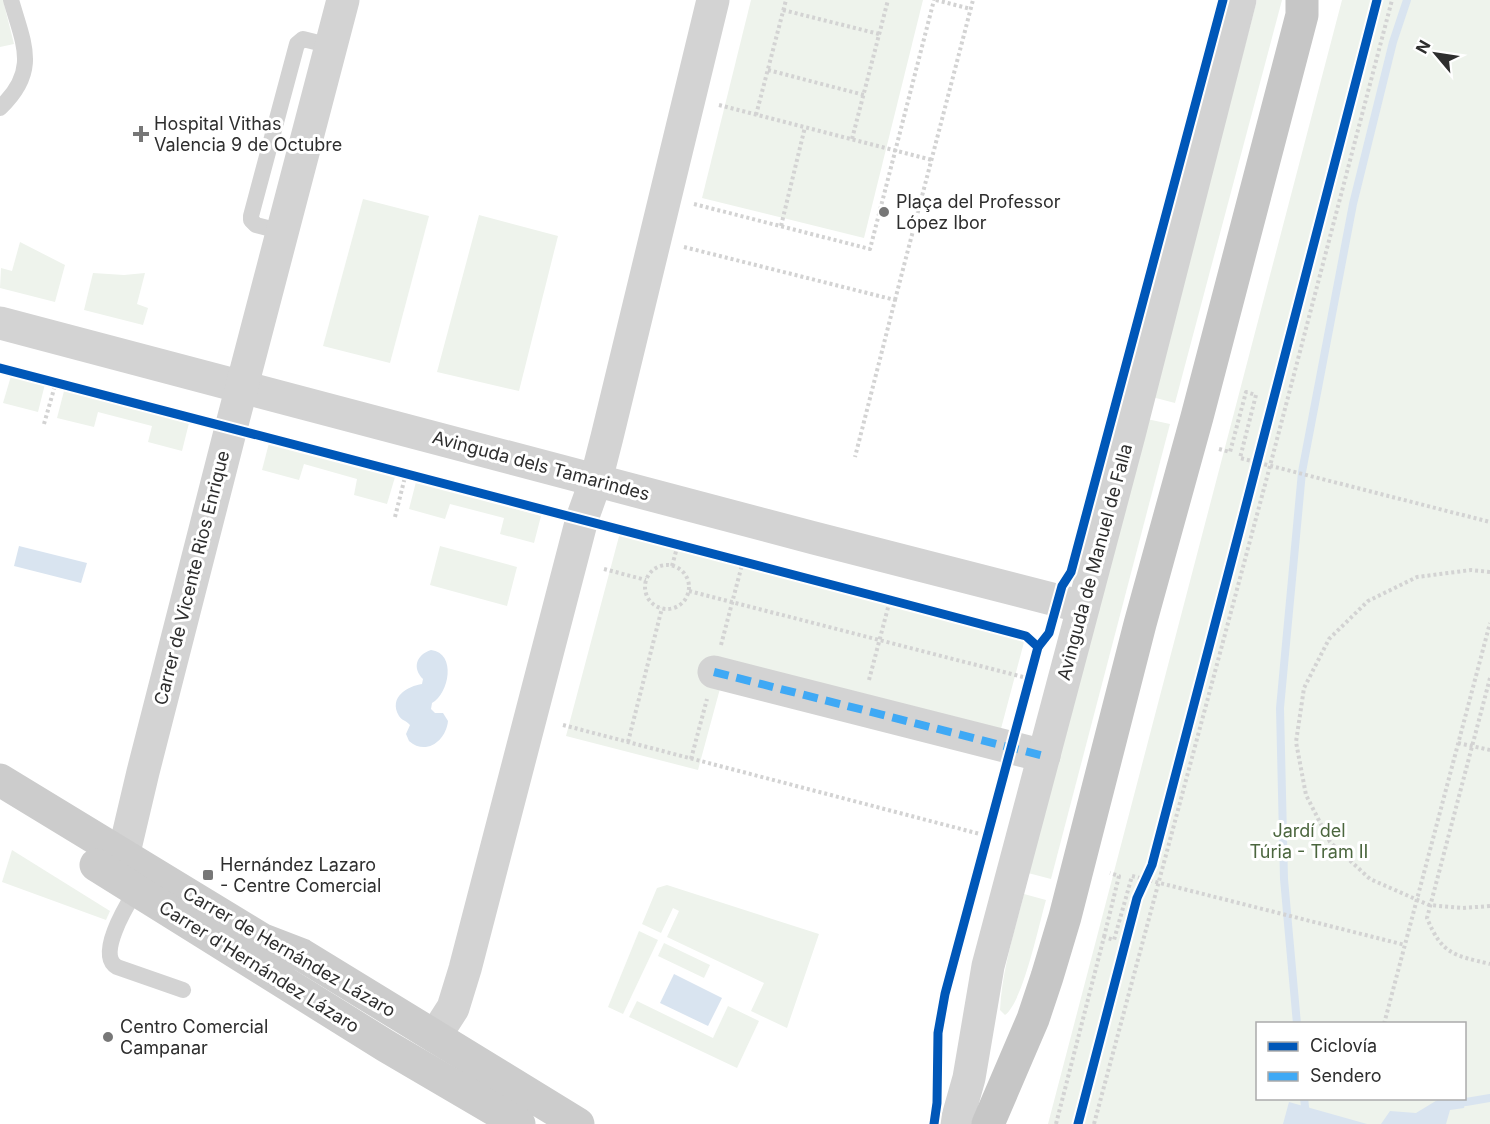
<svg xmlns="http://www.w3.org/2000/svg" width="1490" height="1124" font-family="Inter,sans-serif">
	<style>
		.green { fill: #eef3ec; fill-rule: evenodd }
		.water { fill: #d9e4f0 }
		.lines { fill: none; stroke-linecap: round; stroke-linejoin: round }
		.stream { stroke: #d9e4f0; stroke-width: 8 }
		.path { stroke: #d3d3d3; stroke-width: 4; stroke-dasharray: 3 3; stroke-linecap: butt }
		.lane { stroke: #d3d3d3; stroke-width: 16 }
		.street { stroke: #d3d3d3; stroke-width: 33 }
		.secondary { stroke: #ccc; stroke-width: 33 }
		.primary { stroke: #c6c6c6; stroke-width: 33 }
		.quiet { stroke: #3fa9f5; stroke-width: 8; stroke-dasharray: 15 8; stroke-linecap: butt }
		.cycleway-casing { stroke: #fff; stroke-width: 13 }
		.cycleway { stroke: #0057b8; stroke-width: 9 }
		.poi-dot { fill: #777; stroke: #fff; stroke-width: 2 }
		.labels { text-anchor: middle; stroke-width: 6; stroke-linejoin: round; paint-order: stroke }
		.poi-label { font-size: 18px; fill: #2e2e2e; stroke: #fff; text-anchor: start }
		.street-label { font-size: 18px; fill: #2e2e2e; stroke: #fff }
		.park-label { font-size: 18px; fill: #4b663e; stroke: #fff }
	</style>
	<rect width="100%" height="100%" fill="#fff"/>
	<g class="green">
		<path d="M0 0H3L14 44 0 47Z"/>
		<path d="M751 0H923L864 238 702 198Z"/>
		<path d="M1257 0H1282L1175 403 1152 397Z"/>
		<path d="M1342 0H1490V1124H1048ZM1258 1024H1464V1098H1258Z"/>
		<path d="M363 199 429 216 390 363 323 346Z"/>
		<path d="M479 215 558 236 519 391 437 372Z"/>
		<path d="M20 242 65 265 55 302 0 288 1 268 12 271Z"/>
		<path d="M93 273 124 275 145 273 137 304 148 308 143 325 84 310Z"/>
		<path d="M11 376 45 384 38 412 3 403Z"/>
		<path d="M64 391 189 423 182 451 148 442 152 426 98 412 94 427 57 418Z"/>
		<path d="M1147 419 1170 424 1051 879 1028 873Z"/>
		<path d="M269 443 395 477 387 504 354 495 357 479 304 464 299 480 262 470Z"/>
		<path d="M416 482 541 516 534 543 500 534 504 518 450 504 445 519 409 509Z"/>
		<path d="M622 525 1027 631 994 755 721 685 698 770 566 736Z"/>
		<path d="M440 546 517 567 507 606 430 585Z"/>
		<path d="M12 850 110 911 106 920 2 882Z"/>
		<path d="M667 885 819 934 787 1028 751 1011 764 983 667 937 679 911 673 908 661 933 642 924 657 888Z"/>
		<path d="M1024 894 1046 900C1039 924 1023 1002 1005 1015L1000 1010C1002 970 1014 933 1024 894Z"/>
		<path d="M639 931 658 940 623 1014 608 1007Z"/>
		<path d="M664 943 710 965 704 978 658 956Z"/>
		<path d="M637 1001 713 1038 728 1006 759 1021 737 1068 629 1017Z"/>
	</g>
	<g class="water">
		<path d="M19 546 87 563 81 583 14 566Z"/>
		<path d="M431 650C457 653 449 694 432 703L431 709 435 713H443L448 721C446 741 426 756 409 741L406 734 410 725C406 720 402 721 399 716 388 697 408 686 422 684L423 679C412 668 416 655 431 650Z"/>
		<path d="M674 974 722 998 708 1026 660 1003Z"/>
		<path d="M1465 1097H1467L1464 1108 1450 1110 1446 1124H1381L1390 1111 1416 1113 1439 1099Z"/>
		<path d="M1289 1102 1367 1124H1283Z"/>
	</g>
	<g class="lines">
		<g class="stream">
			<path d="M1297 1024 1284 879 1280 708 1302 472 1353 204 1393 42 1407 0"/>
			<path d="M1304 1098 1307 1124"/>
			<path d="M1466 1102 1490 1098"/>
		</g>
		<g class="path">
			<path d="M936 0 971 9"/>
			<path d="M783 10 879 34"/>
			<path d="M768 70 864 95"/>
			<path d="M719 105 932 160"/>
			<path d="M756 115 786 0"/>
			<path d="M852 139 888 0"/>
			<path d="M694 204 870 249 934 0"/>
			<path d="M781 226 805 127"/>
			<path d="M684 247 895 300 855 457"/>
			<path d="M895 300 973 0"/>
			<path d="M44 424 56 382"/>
			<path d="M1219 449 1230 452 1246 392 1256 395 1240 458 1490 522"/>
			<path d="M395 517 406 473"/>
			<circle cx="667" cy="587" r="22"/>
			<path d="M672 566 678 544"/>
			<path d="M604 569 646 580"/>
			<path d="M1490 572 1471 570 1417 577 1368 601 1329 639 1304 688 1296 742 1306 795 1330 842 1370 879 1429 905 1463 908 1490 906"/>
			<path d="M689 591 1023 677"/>
			<path d="M721 645 743 561"/>
			<path d="M1490 678 1427 918C1442 955 1454 955 1490 964"/>
			<path d="M869 680 890 600"/>
			<path d="M563 725 980 834"/>
			<path d="M628 742 662 608"/>
			<path d="M1458 743 1490 750"/>
			<path d="M691 759 707 699"/>
			<path d="M1104 937 1119 876 1110 873"/>
			<path d="M1384 1024 1490 623"/>
			<path d="M1056 1124 1104 937 1114 940 1132 876 1405 945"/>
			<path d="M1094 1124 1270 466 1392 0"/>
		</g>
		<g class="lane">
			<path d="M0 108C39 71 24 45 11 0"/>
			<path d="M283 232 256 225 251 220V216L297 44 303 39 331 46"/>
			<path d="M136 890C127 905 96 955 117 967L183 990"/>
		</g>
		<g class="street">
			<path d="M0 323 814 538 1083 607"/>
			<path d="M714 672 1044 756"/>
			<path d="M118 878 143 772 231 428 343 0"/>
			<path d="M435 1036 453 1008 465 969 582 519 596 480 607 437 713 0"/>
			<path d="M956 1124 969 1078 988 966 1129 435 1240 0"/>
		</g>
		<g class="secondary">
			<path d="M0 780 263 940 302 955 578 1124"/>
			<path d="M96 865 386 1046 519 1124"/>
		</g>
		<path class="primary" d="M988 1124 1033 1019 1047 977 1065 917 1140 624 1197 417 1302 15V0"/>
		<path class="quiet" d="M714 672 1044 756"/>
		<defs>
			<g id="cycleway">
				<path d="M0 368 890 600 1026 636 1038 647 945 994 938 1033 937 1103 934 1124"/>
				<path d="M1038 647 1049 633 1062 586 1071 572 1223 0"/>
				<path d="M1078 1124 1137 898 1152 865C1228 577 1302 288 1377 0"/>
			</g>
		</defs>
		<use href="#cycleway" class="cycleway-casing"/>
		<use href="#cycleway" class="cycleway"/>
	</g>
	<g class="poi-dot">
		<path d="M138 125h6v6h6v6h-6v6h-6v-6h-6v-6h6z"/>
		<circle cx="884" cy="212" r="6"/>
		<rect x="202" y="869" width="12" height="12" rx="3"/>
		<circle cx="108" cy="1037" r="6"/>
	</g>
	<g class="labels">
		<g class="poi-label">
			<text x="154" y="130">Hospital Vithas<tspan x="154" dy="21">Valencia 9 de Octubre</tspan></text>
			<text x="896" y="208">Plaça del Professor<tspan x="896" dy="21">López Ibor</tspan></text>
			<text x="220" y="871">Hernández Lazaro<tspan x="220" dy="21">- Centre Comercial</tspan></text>
			<text x="120" y="1033">Centro Comercial<tspan x="120" dy="21">Campanar</tspan></text>
		</g>
		<g class="street-label">
			<text transform="translate(541 466) rotate(15)" y="6">Avinguda dels Tamarindes</text>
			<text transform="translate(1095 562) rotate(-75)" y="6">Avinguda de Manuel de Falla</text>
			<text transform="translate(192 578) rotate(-76)" y="6">Carrer de Vicente Rios Enrique</text>
			<text transform="translate(289 952) rotate(30)" y="6">Carrer de Hernández Lázaro</text>
			<text transform="translate(259 967) rotate(32)" y="6">Carrer d'Hernández Lázaro</text>
		</g>
		<g class="park-label">
			<text x="1309" y="837">Jardí del<tspan x="1309" dy="21">Túria - Tram II</tspan></text>
		</g>
	</g>
	<rect x="1256" y="1022" width="210" height="78" fill="#ffffff" stroke="#ababab" stroke-width="1.5"/>
	<rect x="1268" y="1042" width="30" height="9" fill="#0057b8" stroke="#ababab" stroke-width="1.5"/>
	<text x="1310" y="1052" font-size="18" fill="#2e2e2e">Ciclovía</text>
	<rect x="1268" y="1072" width="30" height="9" fill="#3fa9f5" stroke="#ababab" stroke-width="1.5"/>
	<text x="1310" y="1082" font-size="18" fill="#2e2e2e">Sendero</text>
	<g transform="translate(1436 54) rotate(299)" stroke="#ffffff" stroke-width="4.5" paint-order="stroke">
	<path d="M0-4.5L10 22L0 15L-10 22Z" fill="#2e2e2e"/>
	<text y="-9" font-size="16" font-weight="bold" text-anchor="middle" fill="#2e2e2e">N</text>
	</g>
</svg>
